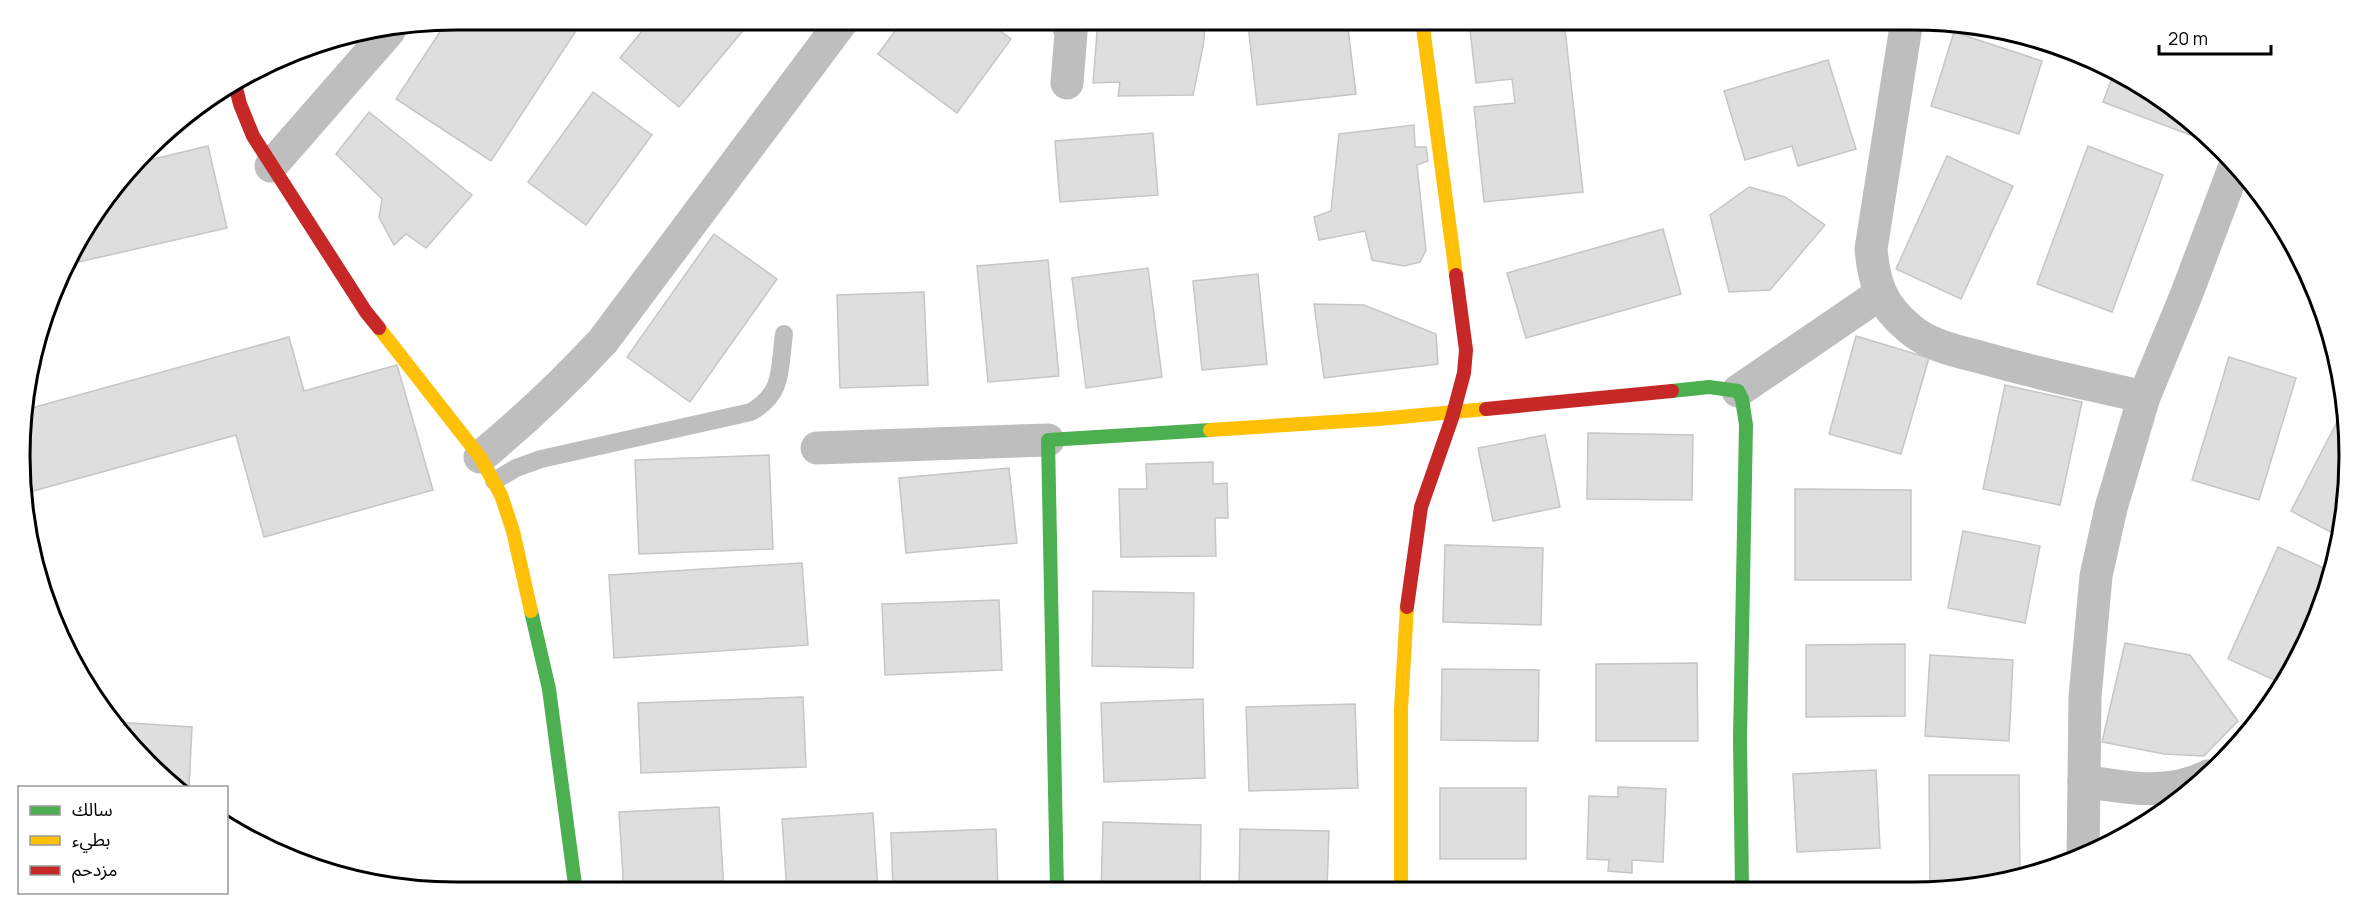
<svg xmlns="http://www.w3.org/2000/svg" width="2369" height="912" font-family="Manrope,'Noto Sans Arabic',sans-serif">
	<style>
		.building { fill: #dedede; stroke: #c6c6c6; stroke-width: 1.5 }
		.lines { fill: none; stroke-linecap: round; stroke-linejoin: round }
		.lane { stroke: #bebebe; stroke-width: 18 }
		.street { stroke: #bebebe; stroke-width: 33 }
		.fast { stroke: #4caf50; stroke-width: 14 }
		.slow { stroke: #ffc107; stroke-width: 14 }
		.jam { stroke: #c62828; stroke-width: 14 }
		.rim { fill: none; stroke: #000; stroke-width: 3 }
	</style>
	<rect width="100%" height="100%" fill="#fff"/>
	<g class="building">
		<path d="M456 20H583L491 161 396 99 447 21Z"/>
		<path d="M651 20H737L746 27 679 107 620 58Z"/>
		<path d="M903 20H985L1011 39 957 113 878 54Z"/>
		<path d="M1098 20H1206L1203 47 1193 95 1118 96 1120 82 1093 83Z"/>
		<path d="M1290 20H1347L1356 94 1257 105 1248 24Z"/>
		<path d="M1469 20H1564L1583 192 1484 202 1474 107 1515 103 1512 79 1476 83Z"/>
		<path d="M1954 32 2042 61 2019 134 1931 106Z"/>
		<path d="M1828 60 1856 149 1798 166 1792 146 1745 160 1724 91Z"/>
		<path d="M2115 70 2179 110 2194 124 2190 135 2103 102Z"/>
		<path d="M593 92 652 135 586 225 528 182Z"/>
		<path d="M369 112 472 195 426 248 406 234 394 245 379 217 382 199 336 154Z"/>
		<path d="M1414 125 1415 147H1426L1428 161 1417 165 1426 250 1420 262 1404 266 1372 260 1365 231 1319 240 1314 217 1331 211 1339 134Z"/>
		<path d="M1153 133 1158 195 1060 202 1055 141Z"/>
		<path d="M208 146 227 228 66 265 78 238 141 162Z"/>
		<path d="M2088 146 2163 175 2112 312 2037 284Z"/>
		<path d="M1947 156 2013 186 1961 299 1896 269Z"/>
		<path d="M1749 187 1785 197 1825 225 1770 290 1729 292 1710 215Z"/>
		<path d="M1663 229 1681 294 1526 338 1507 273Z"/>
		<path d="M714 234 777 279 690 402 627 357Z"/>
		<path d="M1048 260 1059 376 988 382 977 266Z"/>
		<path d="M1148 268 1162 377 1086 388 1072 278Z"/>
		<path d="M1258 274 1267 364 1202 370 1193 281Z"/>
		<path d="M924 292 928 385 840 388 837 295Z"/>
		<path d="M1314 304 1364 305 1436 334 1438 364 1324 378Z"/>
		<path d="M1856 336 1929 358 1901 454 1829 434Z"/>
		<path d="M289 337 304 391 397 365 433 490 264 537 236 435 26 493 24 410Z"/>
		<path d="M2229 357 2296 378 2259 500 2192 480Z"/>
		<path d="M2005 385 2082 402 2060 505 1983 489Z"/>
		<path d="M2338 420 2347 425 2349 485 2340 537 2291 511Z"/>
		<path d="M1588 433 1693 435 1692 500 1587 499Z"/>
		<path d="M1545 435 1560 507 1493 521 1478 448Z"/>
		<path d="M769 455 773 549 639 554 635 460Z"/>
		<path d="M1213 462V484L1227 483 1228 518H1215L1216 556 1121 557 1119 489H1147L1146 464Z"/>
		<path d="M1009 468 1017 543 906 553 899 478Z"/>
		<path d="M1795 489 1911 490V580H1795Z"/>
		<path d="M1963 531 2040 546 2025 623 1948 608Z"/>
		<path d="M1445 545 1543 548 1541 625 1443 622Z"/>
		<path d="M2278 547 2333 572 2283 684 2228 659Z"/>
		<path d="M802 563 808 645 614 658 609 575Z"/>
		<path d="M1093 591 1194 593 1193 668 1092 666Z"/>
		<path d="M999 600 1002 670 885 675 882 604Z"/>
		<path d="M2125 643 2190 655 2238 721 2204 756 2164 754 2102 742Z"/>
		<path d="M1905 644V716L1806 717V645Z"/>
		<path d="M1930 655 2013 660 2009 741 1925 736Z"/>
		<path d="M1697 663 1698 741H1596V664Z"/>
		<path d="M1442 669 1539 670 1538 741 1441 740Z"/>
		<path d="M803 697 806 767 641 773 638 703Z"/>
		<path d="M1203 699 1205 778 1104 782 1101 703Z"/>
		<path d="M1355 704 1358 788 1249 791 1246 707Z"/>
		<path d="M115 722 192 727 189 788H176Z"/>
		<path d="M1876 770 1880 848 1797 852 1793 774Z"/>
		<path d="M1929 775H2019L2020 874 1985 884 1930 885Z"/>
		<path d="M1618 787 1666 789 1663 862 1632 860V873L1608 871 1609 860 1587 859 1589 796 1618 797Z"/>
		<rect x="1440" y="788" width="86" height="71"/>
		<path d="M719 807 724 892H624L619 812Z"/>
		<path d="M873 813 878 891 787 892 782 819Z"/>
		<path d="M1103 822 1201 825 1200 891H1101Z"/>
		<path d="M996 829 998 891H893L891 833Z"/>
		<path d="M1240 829 1329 831 1327 890 1239 891Z"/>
		<path d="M509 883 511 892H459Z"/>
	</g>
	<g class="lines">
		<path class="lane" d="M494 481 516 468 541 459 751 412C784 393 779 370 784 334"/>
		<g class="street">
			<path d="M1066 20 1071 33 1067 83"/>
			<path d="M1907 20 1871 249C1874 283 1881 305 1909 328 1928 345 1956 351 1980 357 2034 373 2089 384 2144 397"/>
			<path d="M271 166 389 31"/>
			<path d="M1738 391 1880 294"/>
			<path d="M817 448 1048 440"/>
			<path d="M480 457C524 421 564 383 603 341L843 20"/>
			<path d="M2084 781 2085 697 2096 576 2111 508 2144 397 2187 293 2236 163"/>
			<path d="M2083 855 2084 781C2124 788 2170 796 2208 776"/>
		</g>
		<g class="fast">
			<path d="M1672 391 1709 387 1738 391 1742 399 1746 425 1740 739 1742 889"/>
			<path d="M531 611 549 689 576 892"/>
			<path d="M1057 891 1048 440 1210 430"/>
		</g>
		<g class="slow">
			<path d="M1422 20 1456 275"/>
			<path d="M379 328 480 457 501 495 513 531 531 611"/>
			<path d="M1210 430 1379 419 1486 409"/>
			<path d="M1401 890V709L1407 607"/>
		</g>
		<g class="jam">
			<path d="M234 80 240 104 253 136 366 312 379 328"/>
			<path d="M1486 409 1672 391"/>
			<path d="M1407 607 1421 507 1452 418 1464 373 1466 350 1456 275"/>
		</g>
	</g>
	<path d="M0 0H2369V912H0ZM456 30H1913A426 426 0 0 1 2339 456V456A426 426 0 0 1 1913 882H456A426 426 0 0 1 30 456V456A426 426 0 0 1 456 30Z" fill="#fff" fill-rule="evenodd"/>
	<path class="rim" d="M456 30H1913A426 426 0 0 1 2339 456V456A426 426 0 0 1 1913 882H456A426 426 0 0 1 30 456V456A426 426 0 0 1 456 30Z"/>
	<rect x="18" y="786" width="210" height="108" fill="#ffffff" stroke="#999999" stroke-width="1.5"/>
	<rect x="30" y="806" width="30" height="9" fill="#4caf50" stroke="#999999" stroke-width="1.5"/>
	<text x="72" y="816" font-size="18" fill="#000000">سالك</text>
	<rect x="30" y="836" width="30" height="9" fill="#ffc107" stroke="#999999" stroke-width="1.5"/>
	<text x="72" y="846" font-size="18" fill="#000000">بطيء</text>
	<rect x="30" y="866" width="30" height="9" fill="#c62828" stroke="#999999" stroke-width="1.5"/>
	<text x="72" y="876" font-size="18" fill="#000000">مزدحم</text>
	<path d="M2159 45v9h112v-9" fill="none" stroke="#000000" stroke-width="3"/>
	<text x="2168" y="45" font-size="18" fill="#000000" stroke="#ffffff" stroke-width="4.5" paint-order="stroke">20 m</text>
</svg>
